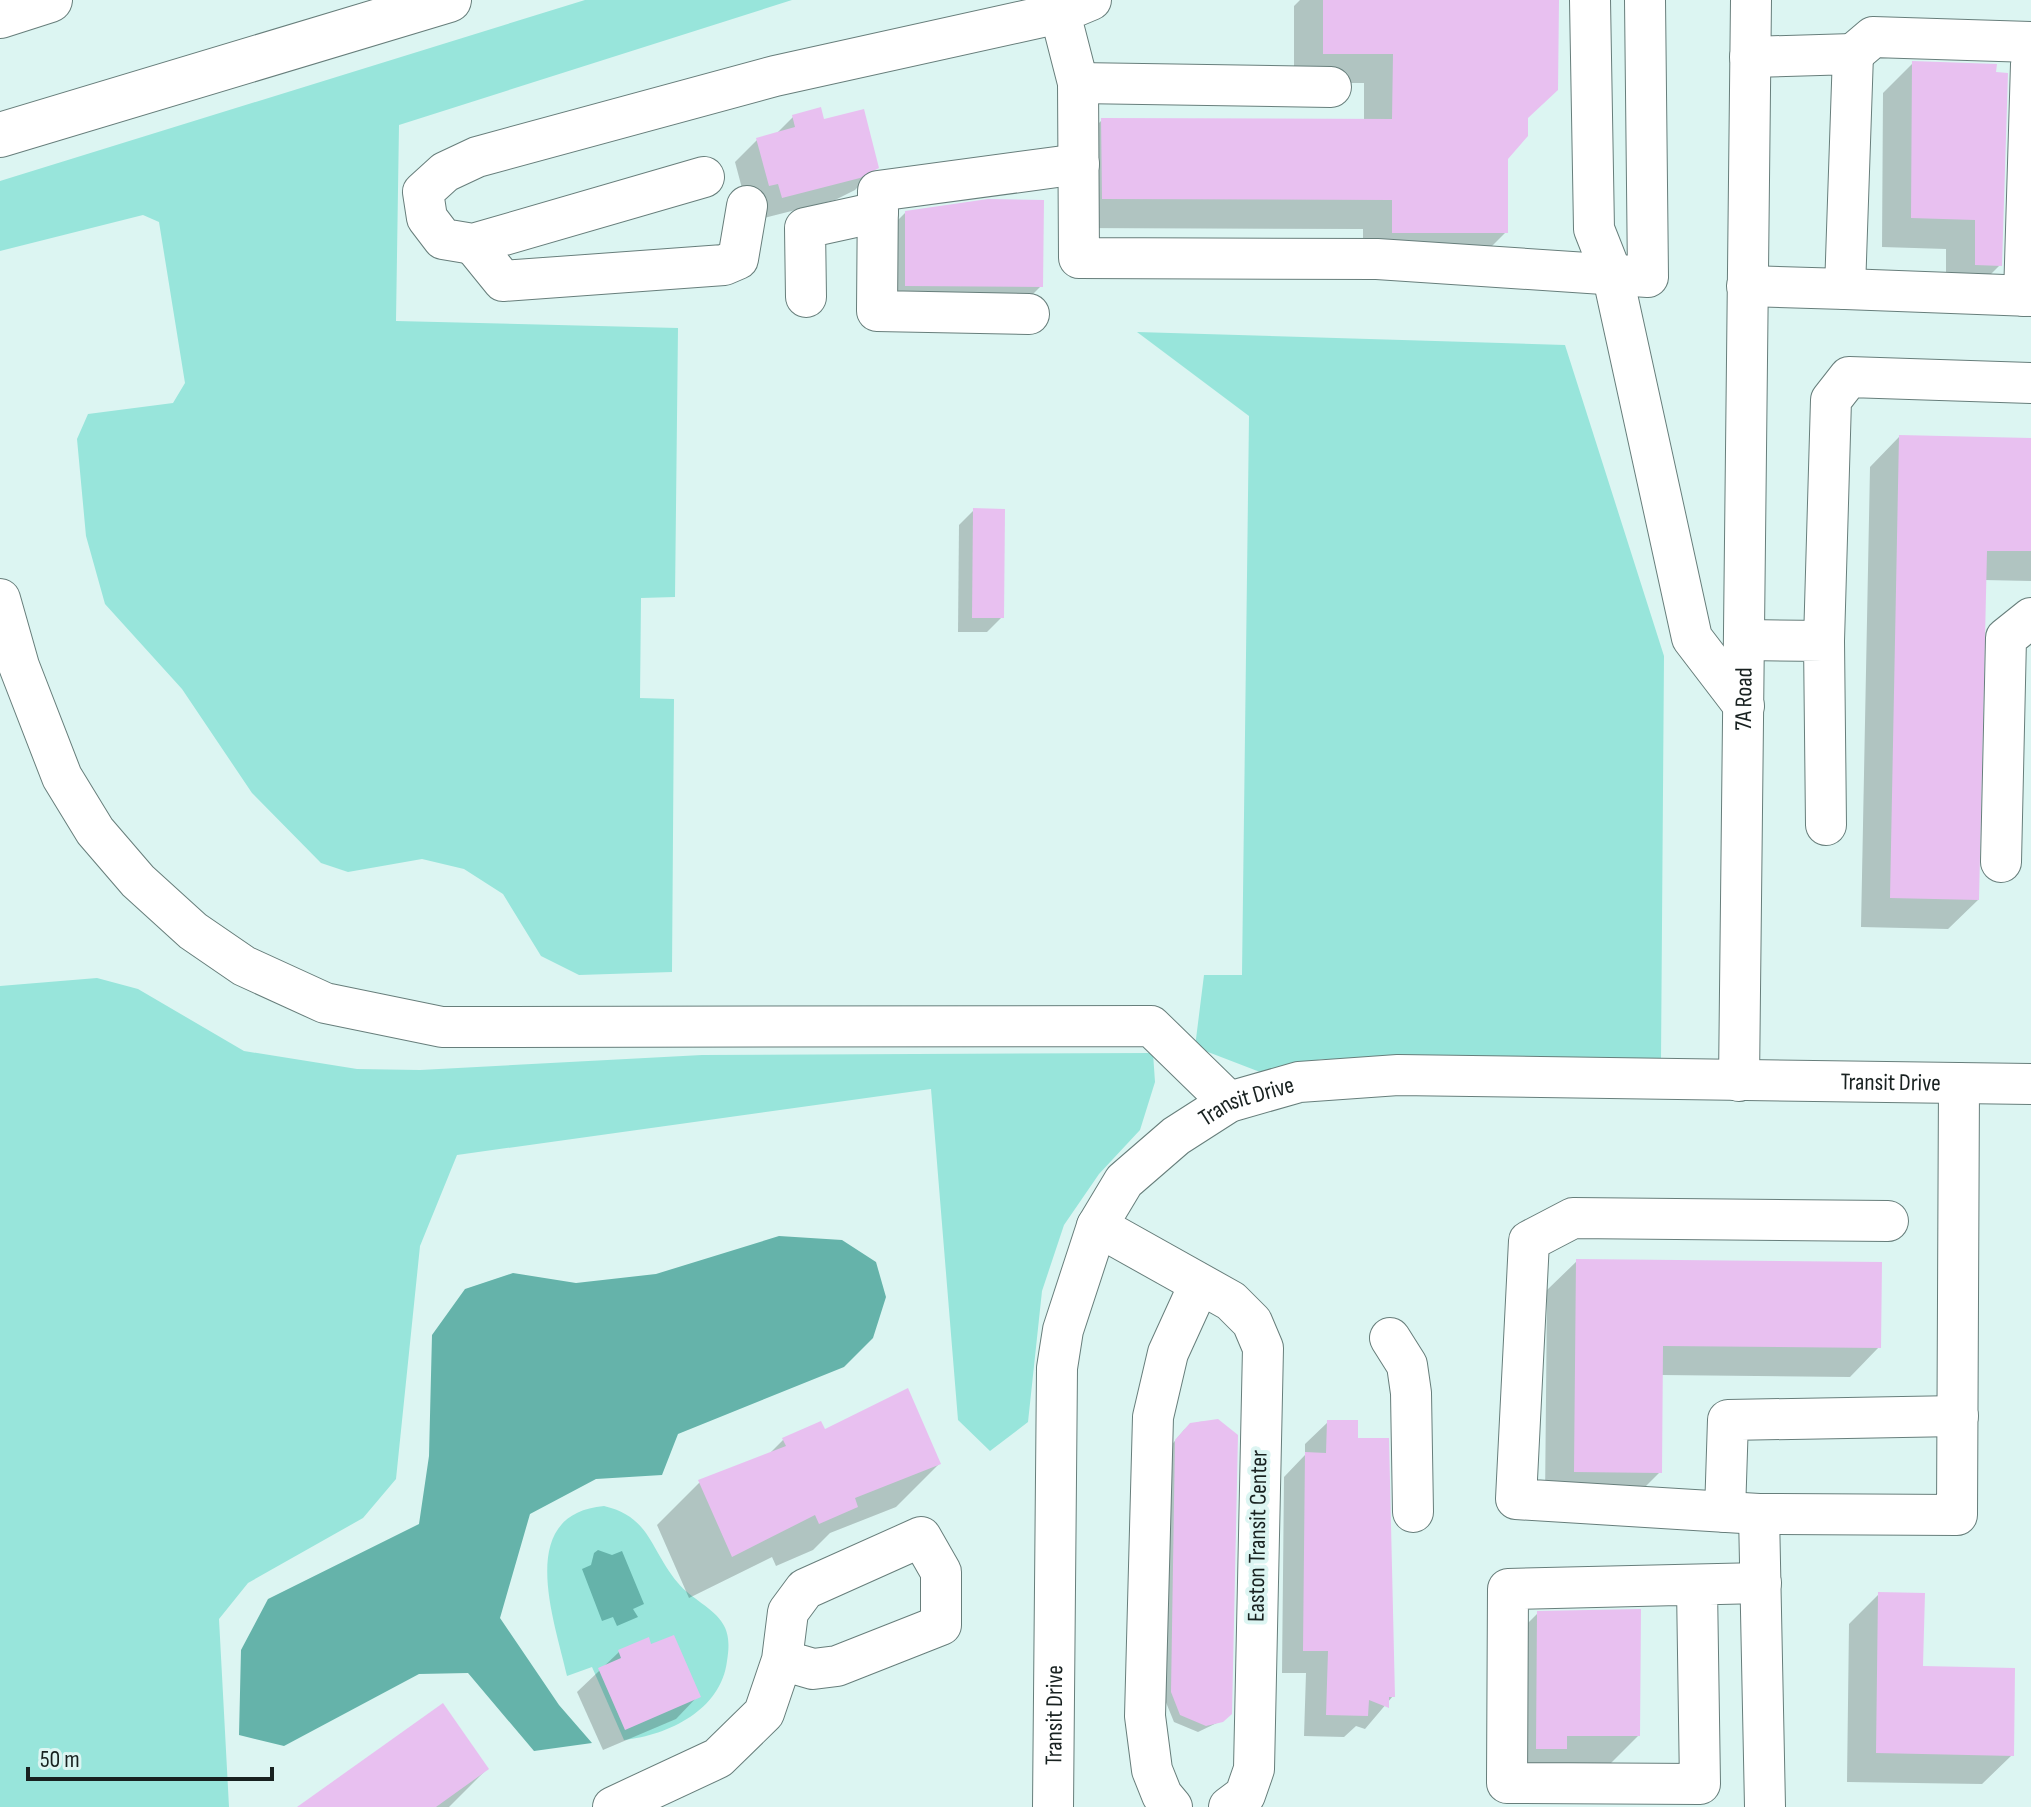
<svg xmlns="http://www.w3.org/2000/svg" width="2031" height="1807" font-family="'Sofia Sans Condensed',sans-serif">
	<style>
		.green { fill: #98e5db }
		.water { fill: #65b3aa }
		.shadow { fill: #0003 }
		.building { fill: #e8c0f0 }
		.lines { fill: none; stroke-linecap: round; stroke-linejoin: round }
		.minor-casing { stroke: #677e7b; stroke-width: 42 }
		.highway-casing { stroke: #677e7b; stroke-width: 46 }
		.minor { stroke: #fff; stroke-width: 40 }
		.highway { stroke: #fff; stroke-width: 44 }
		.labels { text-anchor: middle; stroke-width: 8; stroke-linejoin: round; paint-order: stroke }
		.street-label { font-size: 24px; fill: #182120; stroke: #dcf5f2 }
	</style>
	<rect width="100%" height="100%" fill="#dcf5f2"/>
	<g class="green">
		<path d="M585 0H792L399 125 396 321 678 328 675 597 641 598 640 698 674 699 672 972 579 975 541 956 503 894 464 869 422 859 348 872 321 863 252 793 182 689 105 604 86 536 77 439 88 414 173 403 185 383 159 222 143 215 0 251V181Z"/>
		<path d="M1137 332 1565 345 1664 656 1661 1060 1322 1059 1260 1072 1195 1047 1204 975H1242L1249 416Z"/>
		<path d="M97 978 138 989 244 1051 357 1069 420 1070 702 1055 1153 1053 1155 1082 1140 1130 1099 1174 1064 1225 1042 1291 1028 1422 990 1451 958 1420 931 1089 457 1155 420 1246 396 1479 363 1518 248 1583 219 1619 229 1807H0V986Z"/>
		<path d="M604 1506C651 1517 650 1550 678 1583 690 1598 714 1608 723 1624 730 1635 729 1649 727 1661 721 1710 669 1735 624 1740L592 1667 567 1676C555 1621 514 1514 604 1506Z"/>
	</g>
	<g class="water">
		<path d="M779 1236 842 1240 876 1262 886 1297 873 1338 844 1367 678 1434 662 1475 596 1479 530 1514 500 1618 559 1705 592 1743 534 1751 468 1673 419 1674 284 1746 239 1735 241 1650 268 1599 419 1524 429 1456 432 1335 465 1289 513 1273 576 1283 656 1274Z"/>
		<path d="M598 1550 612 1555 622 1551 644 1604 633 1609 638 1617 617 1626 613 1617 602 1621 582 1569 591 1565 594 1553Z"/>
	</g>
	<g class="shadow">
		<path d="M1300 0H1419L1526 119 1506 158V232L1476 262H1363V229L1073 228 1072 150 1102 120 1364 121V83H1294V6Z"/>
		<path d="M1913 63 2000 265 1970 295 1946 294V249L1882 247 1883 93Z"/>
		<path d="M793 117 823 122 877 167 855 190 835 200 760 219 747 207 735 162 757 140 775 135Z"/>
		<path d="M906 212 1041 286 1019 308H883V235Z"/>
		<path d="M1899 437 2031 440V581L1984 580 1978 900 1948 929 1861 927 1870 467Z"/>
		<path d="M974 510 1002 617 987 632H958L959 525Z"/>
		<path d="M1577 1261 1879 1347 1850 1377 1661 1375 1660 1472 1630 1502 1545 1501 1547 1290Z"/>
		<path d="M1217 1421 1223 1720 1198 1732 1174 1722 1165 1700 1169 1448 1184 1430 1198 1422Z"/>
		<path d="M1328 1422 1393 1696 1365 1729 1356 1726 1344 1737 1304 1736 1306 1673H1282L1284 1477 1305 1455V1444Z"/>
		<path d="M824 1432 939 1464 896 1507 830 1533 813 1550 776 1566 772 1557 689 1598 657 1525 700 1482 768 1455 783 1440Z"/>
		<path d="M1879 1594 1921 1668 2012 1755 1982 1784 1847 1782 1849 1624Z"/>
		<path d="M1538 1613 1638 1736 1609 1765 1507 1778 1508 1643Z"/>
		<path d="M650 1647 698 1696 676 1719 603 1750 577 1692 619 1652Z"/>
		<path d="M487 1769 449 1807H300Z"/>
	</g>
	<g class="building">
		<path d="M1323 0H1559L1558 90 1528 118V136L1508 159V233H1392V200L1102 199 1101 118 1392 119 1393 54H1323Z"/>
		<path d="M1912 61 1997 64 1996 72 2008 73 2002 266 1975 265V220L1911 218Z"/>
		<path d="M821 107 824 119 864 109 879 168 860 178 782 198 778 184 769 186 756 138 795 127 792 115Z"/>
		<path d="M988 199 1044 200 1043 287 905 286V211Z"/>
		<path d="M1899 435 2031 438V551H1987L1979 900 1890 898Z"/>
		<path d="M973 508 1005 509 1004 618H972Z"/>
		<path d="M1576 1259 1882 1262 1881 1348 1663 1346 1662 1473 1574 1472Z"/>
		<path d="M908 1388 941 1464 855 1498 858 1507 819 1524 815 1515 732 1557 698 1480 786 1446 782 1438 821 1421 825 1429Z"/>
		<path d="M1218 1419 1238 1435 1232 1714 1223 1722 1206 1726 1180 1715 1171 1692 1175 1440 1190 1423Z"/>
		<path d="M1327 1420H1358V1438H1389L1395 1697H1389V1708L1369 1700 1368 1716 1326 1715 1328 1651H1303L1305 1452 1326 1453Z"/>
		<path d="M1878 1592 1925 1593 1923 1666 2015 1668 2014 1756 1876 1753Z"/>
		<path d="M1641 1609 1640 1736H1567V1749H1536L1537 1611Z"/>
		<path d="M674 1635 701 1697 625 1730 598 1668 621 1658 618 1650 649 1637 651 1644Z"/>
		<path d="M443 1703 489 1769 436 1807H297Z"/>
	</g>
	<g class="lines">
		<defs>
			<g id="minor">
				<path d="M1091 0 1060 13 1078 83 1079 258 1377 259 1648 277 1645 0"/>
				<path d="M1590 0 1594 229 1613 277 1692 638 1744 706"/>
				<path d="M1853 54 1873 37 2031 42"/>
				<path d="M1078 83 1331 87"/>
				<path d="M704 177 473 244 443 239 427 218 423 192 445 172 477 157 775 76 1060 13"/>
				<path d="M473 244 503 281 724 265 738 259 747 206"/>
				<path d="M1747 286 1845 289 1853 54 1750 57"/>
				<path d="M1845 289 2031 296"/>
				<path d="M2024 296 2031 64"/>
				<path d="M806 297 805 228 878 212"/>
				<path d="M1029 314 877 311 878 191 1079 164"/>
				<path d="M0 599 19 666 62 777 95 831 138 881 193 931 244 966 325 1003 442 1027 1151 1026 1229 1102"/>
				<path d="M1746 640 1824 641 1826 825"/>
				<path d="M1824 641 1831 400 1849 377 2031 383"/>
				<path d="M2001 862 2006 638 2031 618"/>
				<path id="s1" d="M1739 1081 1751 0"/>
				<path d="M1888 1221 1573 1218 1529 1241 1516 1499 1759 1514 1957 1515 1959 1083"/>
				<path d="M1097 1226 1231 1301 1252 1322 1263 1348 1254 1769 1245 1795 1229 1807"/>
				<path d="M1390 1338 1407 1365 1411 1393 1413 1512"/>
				<path d="M1725 1512 1728 1420 1958 1416"/>
				<path d="M1759 1514 1765 1807"/>
				<path d="M1697 1587 1700 1784 1507 1783 1508 1589 1761 1583"/>
				<path d="M613 1807 718 1758 764 1713 782 1660 788 1612 805 1589 921 1537 941 1572V1625L837 1666 813 1669 782 1660"/>
				<path id="s2" d="M1053 1807 1057 1368 1063 1330 1097 1226 1124 1181 1176 1136 1229 1102 1299 1082 1398 1075 2031 1084"/>
				<path d="M1172 1807 1162 1795 1152 1770 1145 1716 1153 1417 1168 1353 1199 1285"/>
			</g>
			<g id="highway">
				<path d="M0 16 50 0"/>
				<path d="M0 135 449 0"/>
			</g>
		</defs>
		<use href="#minor" class="minor-casing"/>
		<use href="#highway" class="highway-casing"/>
		<use href="#minor" class="minor"/>
		<use href="#highway" class="highway"/>
	</g>
	<g class="labels">
		<g class="street-label">
			<text dy="8" stroke="none"><textPath href="#s1" startOffset="382">7A Road</textPath></text>
			<text dy="8" stroke="none"><textPath href="#s2" startOffset="1436">Transit Drive</textPath></text>
			<text dy="8" stroke="none"><textPath href="#s2" startOffset="788">Transit Drive</textPath></text>
			<text transform="translate(1257 1536) rotate(-89)" y="8">Easton Transit Center</text>
			<text dy="8" stroke="none"><textPath href="#s2" startOffset="92">Transit Drive</textPath></text>
		</g>
	</g>
	<path d="M28 1767v12h244v-12" fill="none" stroke="#182120" stroke-width="4"/>
	<text x="40" y="1767" font-size="24" fill="#182120" stroke="#dcf5f2" stroke-width="6" paint-order="stroke">50 m</text>
</svg>
